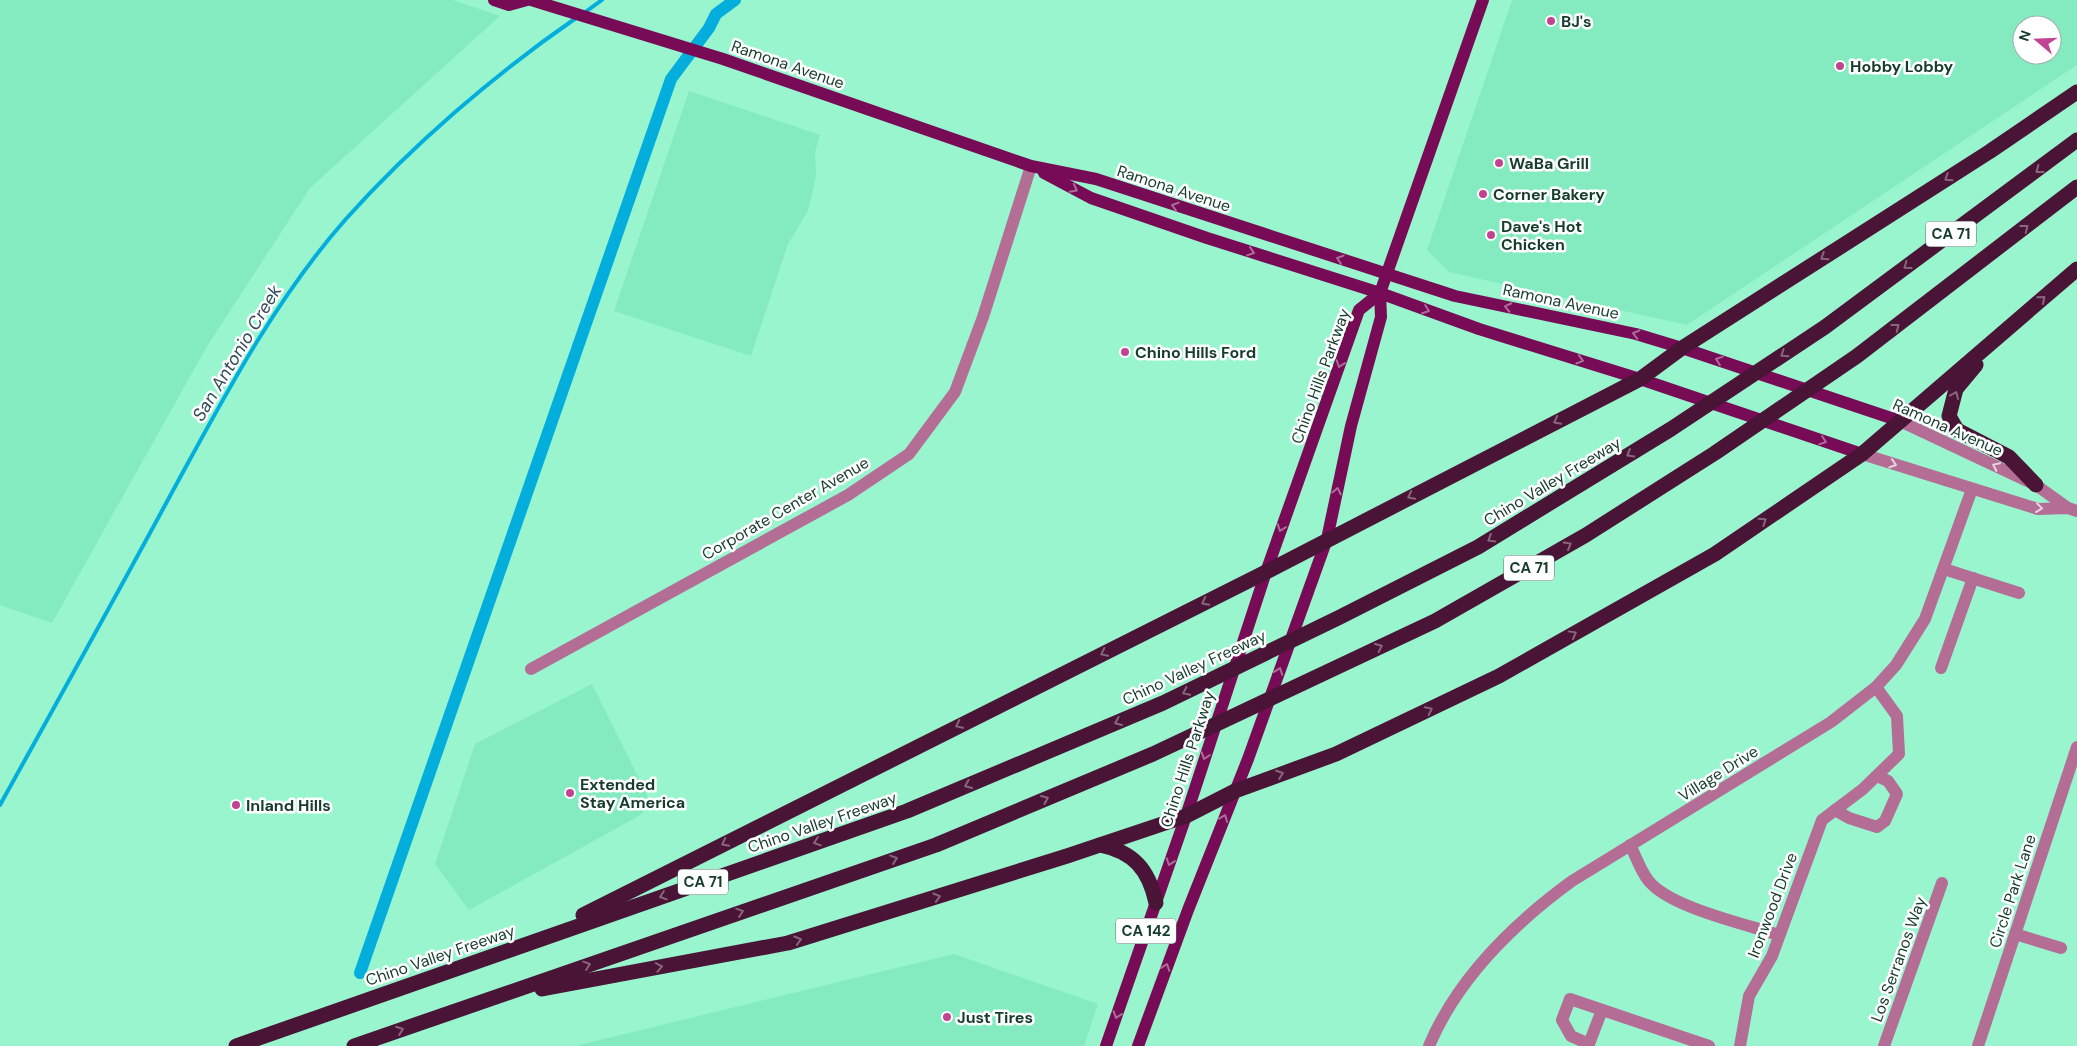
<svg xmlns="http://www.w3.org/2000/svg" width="2077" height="1046" font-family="'DM Sans',sans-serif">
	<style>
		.built { fill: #84ebc1; fill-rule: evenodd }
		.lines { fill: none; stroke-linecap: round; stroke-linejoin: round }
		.stream { stroke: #04aedc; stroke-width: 4 }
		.canal { stroke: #04aedc; stroke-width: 12 }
		.minor { stroke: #b46e96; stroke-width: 12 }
		.major { stroke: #770b55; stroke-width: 12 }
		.highway { stroke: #491435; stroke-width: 15 }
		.oneway { stroke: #89667c }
		.oneway2 { stroke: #ad6d99 }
		.oneway3 { stroke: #e8d4e0 }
		.poi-dot { fill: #c14392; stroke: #fff; stroke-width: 2 }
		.labels { text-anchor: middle; stroke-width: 5; stroke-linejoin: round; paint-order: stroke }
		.shield { fill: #fff; stroke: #5b766c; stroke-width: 1 }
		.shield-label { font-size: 15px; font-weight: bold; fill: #153c2d }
		.poi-label { font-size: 16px; font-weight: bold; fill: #153c2d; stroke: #fff; text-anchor: start }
		.street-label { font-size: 16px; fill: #153c2d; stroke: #fff }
		.water-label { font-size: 18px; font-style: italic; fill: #2f4b56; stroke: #fff }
	</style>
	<rect width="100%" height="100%" fill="#99f5ce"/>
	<g class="built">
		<path d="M0 0H453L500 16 310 188 206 348 52 623 0 605Z"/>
		<path d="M1512 0H2077V65L1687 325 1449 272 1427 250ZM2022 25H2052V55H2022Z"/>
		<path d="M689 91 820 135 815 152 816 176 808 211 788 244 751 356 614 311Z"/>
		<path d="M592 684 652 805 637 817 469 910 435 864 475 744Z"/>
		<path d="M954 954 1098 1004 1084 1046H575Z"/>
	</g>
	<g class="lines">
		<g class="stream">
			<path d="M584 13 602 0"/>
			<path d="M0 805C57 702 114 600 170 496 222 401 273 302 345 220 411 146 495 74 576 18"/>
		</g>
		<path class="canal" d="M360 973 671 79 709 28 716 14 735 0"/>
		<g class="minor">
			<path d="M1900 421 2036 485 2068 508"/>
			<path d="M1862 454 2038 509 2068 508 2077 511"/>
			<path d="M1944 569 2019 593"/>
			<path d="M1941 668 1973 578"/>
			<path d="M531 669 848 495 909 454 955 392 983 317 1031 166"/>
			<path d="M1835 810 1849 818 1877 827 1885 821 1897 794 1888 781 1877 776"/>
			<path d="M1630 845C1636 856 1640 870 1648 880 1668 907 1745 924 1779 935"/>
			<path d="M2015 934 2061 948"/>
			<path d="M1602 1010 1589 1044 1571 1036 1562 1020 1570 999 1709 1046"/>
			<path d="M1429 1046C1458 977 1513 924 1572 881L1831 722 1876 687 1896 665 1925 619 1972 489"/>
			<path d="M1740 1046 1749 996 1772 956 1822 820 1863 789 1899 754 1897 716 1876 687"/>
			<path d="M1884 1046 1942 883"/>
			<path d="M1978 1046 2077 747"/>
		</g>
		<g class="major">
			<path d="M494 0 509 5 527 0"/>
			<path d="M531 0 723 59 1031 166 1096 179 1455 296 1636 334 1682 348 1900 421"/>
			<path d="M1044 173 1091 198 1207 238 1380 293 1479 329 1640 379 1862 454"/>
			<path d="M1106 1046 1186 816 1266 572 1359 310 1380 293"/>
			<path d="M1138 1046 1188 910 1248 759 1327 539 1351 426 1381 317 1380 293 1483 0"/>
		</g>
		<g class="highway">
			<path d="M1976 365 1956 389 1949 416 1957 430 2009 457 2036 485"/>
			<path d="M1100 845C1134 852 1149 870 1156 903"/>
			<path d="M583 915 1266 572 1640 379 1682 348 1989 152 2077 92"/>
			<path d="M542 989 788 943 1067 856 1186 816 1235 791 1336 754 1499 676 1715 554 1862 454 2077 269"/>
			<path d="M236 1046 907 811 1163 703 1340 617 1478 547 1671 429 1825 327 2077 140"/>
			<path d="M354 1046 936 845 1153 754 1435 621 1586 535 1715 453 1857 356 2077 187"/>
		</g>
	</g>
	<defs><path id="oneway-chevron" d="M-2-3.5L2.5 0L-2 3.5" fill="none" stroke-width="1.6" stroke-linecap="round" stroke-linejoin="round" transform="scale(1.25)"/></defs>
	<g class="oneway">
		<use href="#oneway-chevron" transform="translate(2039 170) rotate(143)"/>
		<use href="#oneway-chevron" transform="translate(1948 178) rotate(147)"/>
		<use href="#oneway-chevron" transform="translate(2025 228) rotate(-38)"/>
		<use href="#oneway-chevron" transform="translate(1824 257) rotate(147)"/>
		<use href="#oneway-chevron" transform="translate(1907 266) rotate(144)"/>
		<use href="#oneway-chevron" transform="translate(2042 299) rotate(-41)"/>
		<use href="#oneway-chevron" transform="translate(1896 327) rotate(-37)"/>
		<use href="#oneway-chevron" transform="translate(1784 354) rotate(146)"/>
		<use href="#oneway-chevron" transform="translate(1955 395) rotate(-67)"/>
		<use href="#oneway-chevron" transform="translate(1557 421) rotate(153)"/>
		<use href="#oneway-chevron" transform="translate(1630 454) rotate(149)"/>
		<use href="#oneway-chevron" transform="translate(1411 496) rotate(153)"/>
		<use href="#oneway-chevron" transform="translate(1763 521) rotate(-34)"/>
		<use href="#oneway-chevron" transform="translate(1491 539) rotate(149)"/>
		<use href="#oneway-chevron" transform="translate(1568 545) rotate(-30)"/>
		<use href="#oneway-chevron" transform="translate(1205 602) rotate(153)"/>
		<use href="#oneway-chevron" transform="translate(1573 634) rotate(-29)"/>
		<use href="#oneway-chevron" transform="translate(1379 647) rotate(-25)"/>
		<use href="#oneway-chevron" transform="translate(1104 653) rotate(154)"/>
		<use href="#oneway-chevron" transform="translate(1186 692) rotate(154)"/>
		<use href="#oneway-chevron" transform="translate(1429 710) rotate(-26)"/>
		<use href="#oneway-chevron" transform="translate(1118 722) rotate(157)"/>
		<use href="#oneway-chevron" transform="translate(959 725) rotate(154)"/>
		<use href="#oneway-chevron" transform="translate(1280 774) rotate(-20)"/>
		<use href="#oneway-chevron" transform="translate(968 785) rotate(157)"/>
		<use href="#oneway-chevron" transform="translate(1045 799) rotate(-23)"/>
		<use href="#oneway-chevron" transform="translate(817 842) rotate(161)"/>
		<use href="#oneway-chevron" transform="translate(725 843) rotate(153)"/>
		<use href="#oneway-chevron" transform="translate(894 859) rotate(-19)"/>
		<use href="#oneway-chevron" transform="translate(663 896) rotate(161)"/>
		<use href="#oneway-chevron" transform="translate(937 897) rotate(-17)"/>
		<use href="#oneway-chevron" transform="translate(740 912) rotate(-19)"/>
		<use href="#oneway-chevron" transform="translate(798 940) rotate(-17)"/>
		<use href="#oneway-chevron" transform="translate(587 965) rotate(-19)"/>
		<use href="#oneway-chevron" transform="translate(659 967) rotate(-11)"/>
		<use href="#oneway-chevron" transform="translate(400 1030) rotate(-20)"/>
	</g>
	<g class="oneway2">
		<use href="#oneway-chevron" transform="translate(1074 189) rotate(28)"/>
		<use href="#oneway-chevron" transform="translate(1175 206) rotate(-162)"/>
		<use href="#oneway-chevron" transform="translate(1251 252) rotate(18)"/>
		<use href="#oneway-chevron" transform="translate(1340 259) rotate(-162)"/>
		<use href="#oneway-chevron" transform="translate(1508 307) rotate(-168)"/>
		<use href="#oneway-chevron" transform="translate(1426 310) rotate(20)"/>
		<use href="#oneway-chevron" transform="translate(1636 334) rotate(-166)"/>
		<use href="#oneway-chevron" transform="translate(1580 360) rotate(17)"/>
		<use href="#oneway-chevron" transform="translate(1719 360) rotate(-161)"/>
		<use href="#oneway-chevron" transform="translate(1340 364) rotate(109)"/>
		<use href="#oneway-chevron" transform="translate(1823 441) rotate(19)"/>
		<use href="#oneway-chevron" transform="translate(1337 491) rotate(-78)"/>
		<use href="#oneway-chevron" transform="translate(1281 528) rotate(110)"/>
		<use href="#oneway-chevron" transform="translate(1279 671) rotate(-70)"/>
		<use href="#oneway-chevron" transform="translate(1205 756) rotate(108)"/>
		<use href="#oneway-chevron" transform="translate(1224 818) rotate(-68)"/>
		<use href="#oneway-chevron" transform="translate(1170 862) rotate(109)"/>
		<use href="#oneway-chevron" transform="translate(1166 967) rotate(-70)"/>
		<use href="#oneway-chevron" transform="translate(1117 1015) rotate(109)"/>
	</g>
	<g class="oneway3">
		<use href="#oneway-chevron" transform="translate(1893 464) rotate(18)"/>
		<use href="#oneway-chevron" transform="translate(1996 466) rotate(-154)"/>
		<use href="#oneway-chevron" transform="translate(2039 508) rotate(7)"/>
	</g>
	<g class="poi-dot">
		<circle cx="1551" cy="21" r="5"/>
		<circle cx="1840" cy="66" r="5"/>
		<circle cx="1499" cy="163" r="5"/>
		<circle cx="1483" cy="194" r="5"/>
		<circle cx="1491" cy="235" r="5"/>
		<circle cx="1125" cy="352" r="5"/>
		<circle cx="570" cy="793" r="5"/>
		<circle cx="236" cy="805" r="5"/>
		<circle cx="947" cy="1017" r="5"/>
	</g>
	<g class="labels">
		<g class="shield">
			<rect x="1926" y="221.5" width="50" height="25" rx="4"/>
			<rect x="1504" y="555.5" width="50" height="25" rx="4"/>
			<rect x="678" y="869.5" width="50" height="25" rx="4"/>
			<rect x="1116" y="918.5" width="60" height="25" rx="4"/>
		</g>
		<g class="shield-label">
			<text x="1951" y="239">CA 71</text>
			<text x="1529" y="573">CA 71</text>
			<text x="703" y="887">CA 71</text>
			<text x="1146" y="936">CA 142</text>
		</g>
		<g class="poi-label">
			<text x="1561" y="27">BJ's</text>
			<text x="1850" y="72">Hobby Lobby</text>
			<text x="1509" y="169">WaBa Grill</text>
			<text x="1493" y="200">Corner Bakery</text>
			<text x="1501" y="232">Dave's Hot<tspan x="1501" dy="18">Chicken</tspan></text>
			<text x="1135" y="358">Chino Hills Ford</text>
			<text x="580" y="790">Extended<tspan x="580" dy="18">Stay America</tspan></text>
			<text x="246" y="811">Inland Hills</text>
			<text x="957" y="1023">Just Tires</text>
		</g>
		<g class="street-label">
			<text transform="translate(788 64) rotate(19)" y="6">Ramona Avenue</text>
			<text transform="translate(1174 188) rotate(18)" y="6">Ramona Avenue</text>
			<text transform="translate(1561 301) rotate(12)" y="6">Ramona Avenue</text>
			<text transform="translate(1320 376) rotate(-70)" y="6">Chino Hills Parkway</text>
			<text transform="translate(1948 427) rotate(24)" y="6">Ramona Avenue</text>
			<text transform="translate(1552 481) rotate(-31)" y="6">Chino Valley Freeway</text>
			<text transform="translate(785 508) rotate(-30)" y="6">Corporate Center Avenue</text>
			<text transform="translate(1194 667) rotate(-25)" y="6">Chino Valley Freeway</text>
			<text transform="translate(1187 759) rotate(-72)" y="6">Chino Hills Parkway</text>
			<text transform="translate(1718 773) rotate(-32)" y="6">Village Drive</text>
			<text transform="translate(822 822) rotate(-19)" y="6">Chino Valley Freeway</text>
			<text transform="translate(2012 891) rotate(-72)" y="6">Circle Park Lane</text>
			<text transform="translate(1772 905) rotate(-69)" y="6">Ironwood Drive</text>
			<text transform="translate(440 955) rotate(-19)" y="6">Chino Valley Freeway</text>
			<text transform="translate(1898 959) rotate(-70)" y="6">Los Serranos Way</text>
		</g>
		<g class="water-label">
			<text transform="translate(237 353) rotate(-59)" y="6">San Antonio Creek</text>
		</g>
	</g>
	<g transform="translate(2037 40) rotate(289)"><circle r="24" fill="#ffffff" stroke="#a1b1ab"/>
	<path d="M0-4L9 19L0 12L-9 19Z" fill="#c14392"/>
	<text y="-8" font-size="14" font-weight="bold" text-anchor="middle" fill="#153c2d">N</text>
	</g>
</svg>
